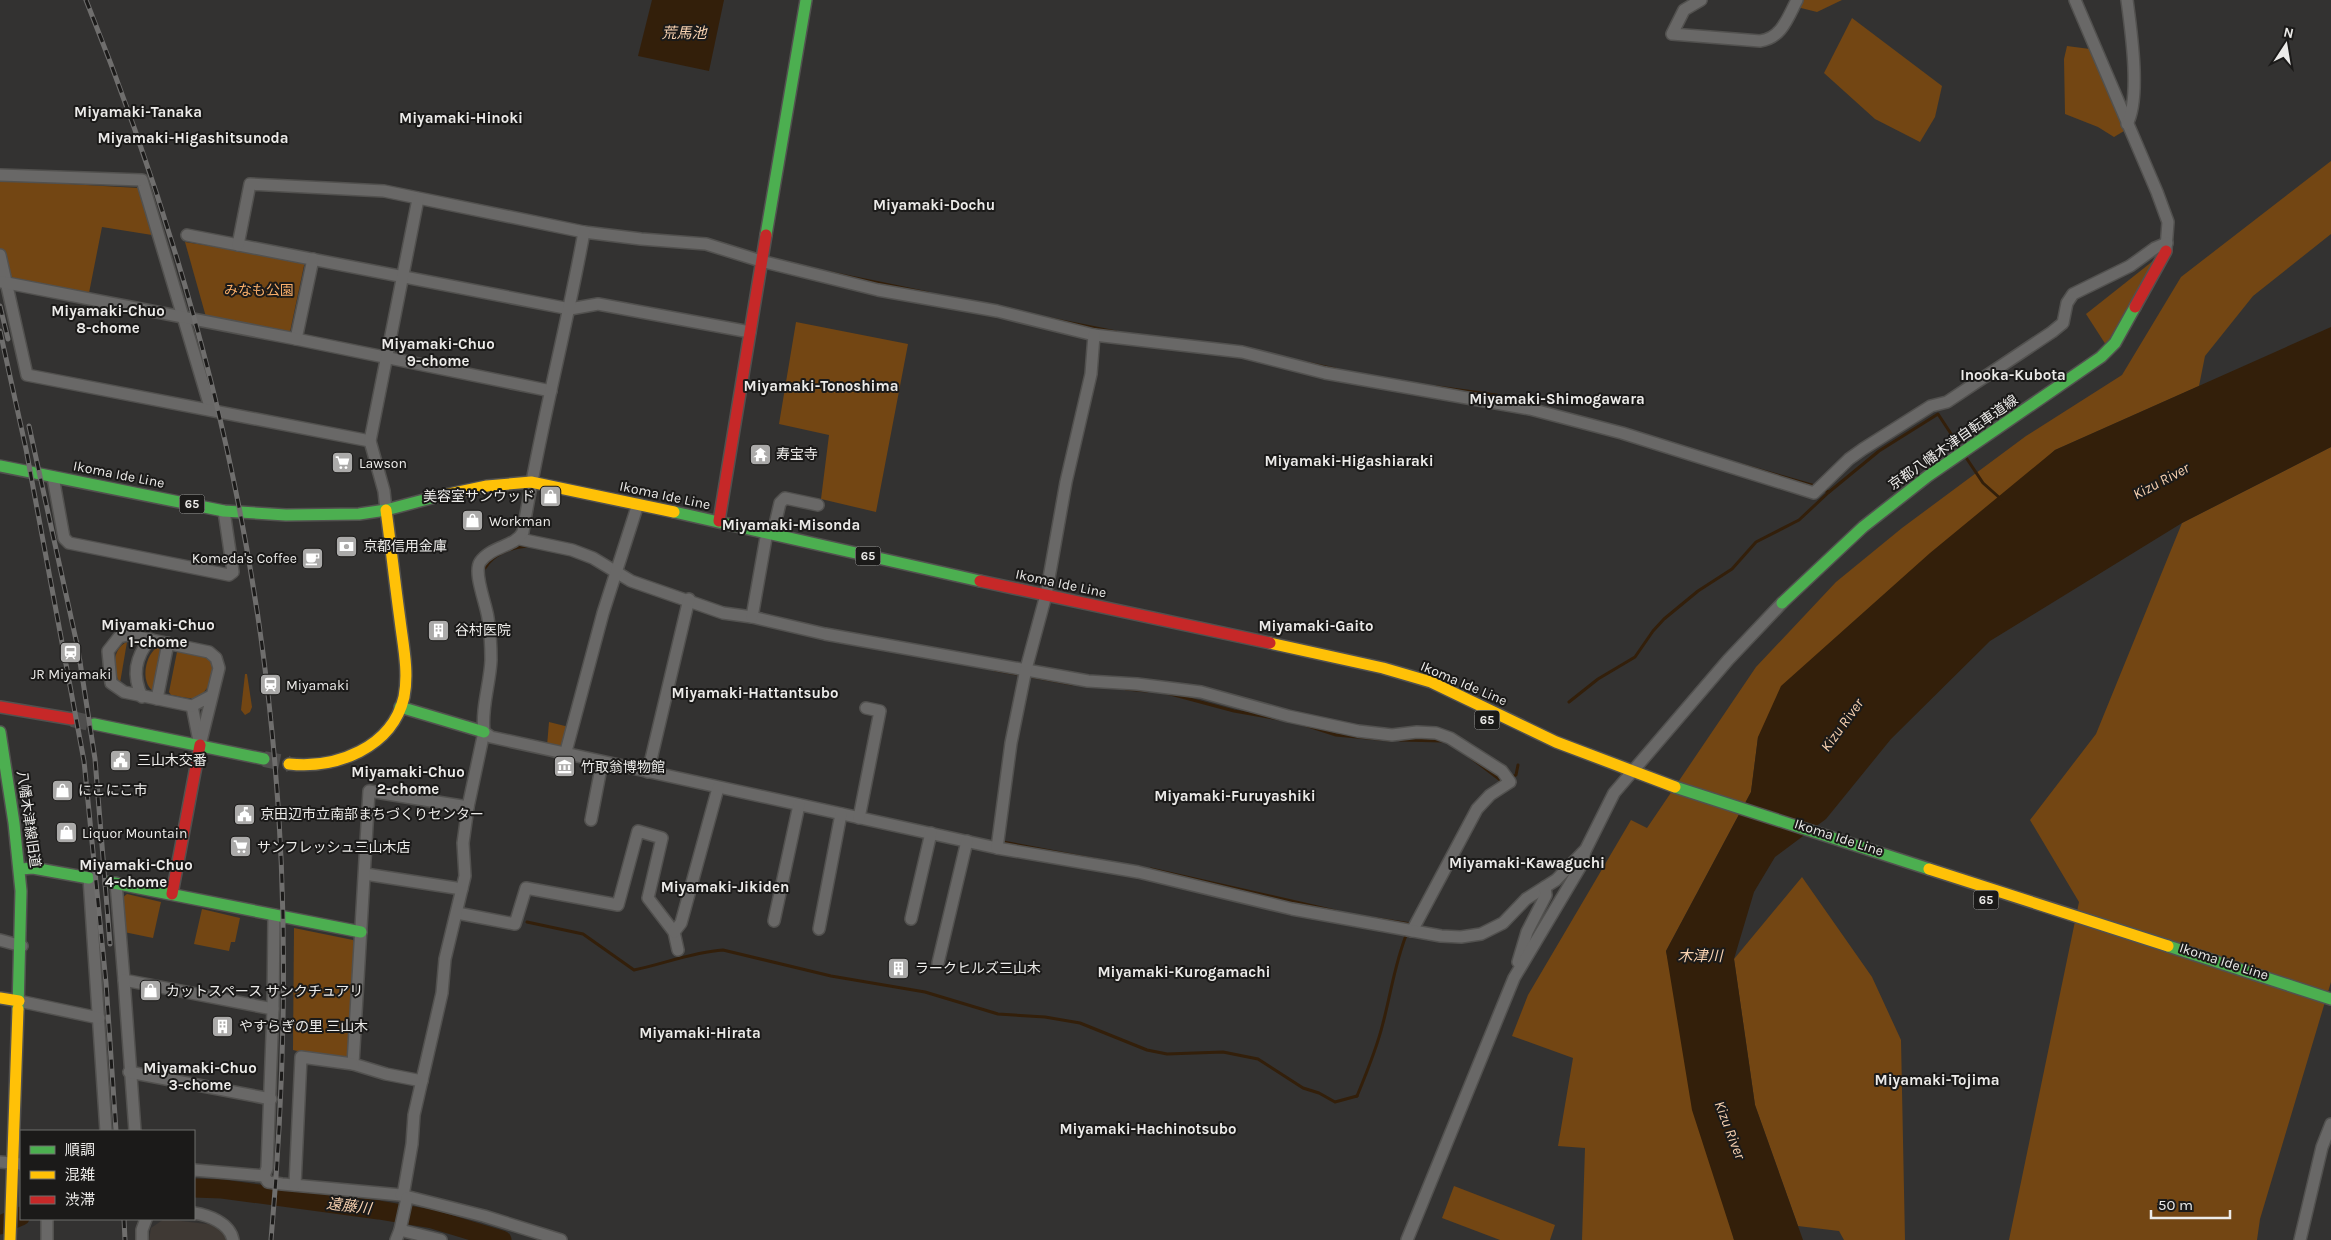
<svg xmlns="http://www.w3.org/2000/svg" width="2331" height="1240" font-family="Karla,'Noto Sans JP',sans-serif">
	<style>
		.built { fill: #3f3934 }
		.green { fill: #734613 }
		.water { fill: #331f0a }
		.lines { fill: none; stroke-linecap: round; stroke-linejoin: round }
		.stream { stroke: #331f0a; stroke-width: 3 }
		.river { stroke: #331f0a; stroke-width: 19 }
		.secondary-tunnel { stroke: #4f4e4d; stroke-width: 16; stroke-dasharray: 16 8; stroke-linecap: butt }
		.street-casing { stroke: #52514f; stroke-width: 14 }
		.fast-casing { stroke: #52514f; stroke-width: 14 }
		.slow-casing { stroke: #52514f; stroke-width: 14 }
		.jam-casing { stroke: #52514f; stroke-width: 14 }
		.street { stroke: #696867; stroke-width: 11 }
		.fast { stroke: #4caf50; stroke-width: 11 }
		.slow { stroke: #ffc107; stroke-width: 11 }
		.jam { stroke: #c62828; stroke-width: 11 }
		.rail-casing { stroke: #6f6e6d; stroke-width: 5 }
		.rail { stroke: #1b1a19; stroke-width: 3; stroke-dasharray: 9; stroke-linecap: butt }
		.labels { text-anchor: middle; stroke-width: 4; stroke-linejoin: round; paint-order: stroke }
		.shield { fill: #1b1a19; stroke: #adacab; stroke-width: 1 }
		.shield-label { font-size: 12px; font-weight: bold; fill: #ecebe9 }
		.park-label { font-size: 14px; fill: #f9af6a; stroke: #1b1a19 }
		.street-label { font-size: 14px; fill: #ecebe9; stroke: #1b1a19 }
		.poi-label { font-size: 14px; fill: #ecebe9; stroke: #1b1a19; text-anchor: start }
		.water-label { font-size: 15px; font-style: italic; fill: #f7d1b0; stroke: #1b1a19 }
		.neighbourhood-label { font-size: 15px; font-weight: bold; fill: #ecebe9; stroke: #1b1a19 }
	</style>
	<rect width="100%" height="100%" fill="#333231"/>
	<path class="built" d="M164 1219 215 1225 228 1236 230 1240H149L151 1228Z"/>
	<g class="green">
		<path d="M1801 0H1842L1817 12 1797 7Z"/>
		<path d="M1852 18 1942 86 1935 117 1920 142 1875 119 1824 73Z"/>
		<path d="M2067 46 2090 49 2124 131 2114 137 2098 127 2065 114 2064 59Z"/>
		<path d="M2331 161V234L2253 296 2205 356 2199 386 2055 450 1758 737 1751 792 1666 951 1734 1240H1582L1585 1148 1558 1146 1573 1058 1512 1036 1528 995 1631 820 1647 828 1756 667 1836 582 1902 528 2026 436 2122 375 2181 277Z"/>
		<path d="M0 180 138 188 152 235 102 227 89 293 5 277 0 258Z"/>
		<path d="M185 242 305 261 290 332 206 317Z"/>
		<path d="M2158 257 2106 345 2086 314Z"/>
		<path d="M796 322 908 344 876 512 821 499 829 435 779 424Z"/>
		<path d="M2331 447V982L2260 1219 2257 1240H2009L2079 902 2030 820 2096 734 2182 523Z"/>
		<path d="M127 642 120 683C112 671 112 648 127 642Z"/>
		<path d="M158 647H162L153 691C140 682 145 654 158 647Z"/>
		<path d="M181 650C188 652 203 652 208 658 218 670 209 694 195 698 187 699 179 696 171 695L169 692 177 652Z"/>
		<path d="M245 674H247L252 707 250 712 245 715 241 710Z"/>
		<path d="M549 722 569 727 563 750 547 746Z"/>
		<path d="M1802 877 1872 977 1901 1040 1905 1240H1844L1839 1231 1798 1226 1755 1105 1734 959Z"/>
		<path d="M127 894 161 902 153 938 124 932 122 898Z"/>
		<path d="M202 909 240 918 235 942H231L229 951 194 944Z"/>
		<path d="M294 928 353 940 356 945 350 1057 344 1062 293 1050Z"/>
		<path d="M1454 1186 1555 1225 1550 1240H1500L1442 1218Z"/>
	</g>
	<g class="water">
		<path d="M652 0H724L709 71 638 56Z"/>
		<path d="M2331 327V447L2182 523 1990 641 1891 739 1826 819 1775 857 1754 892 1734 959 1755 1105 1803 1240H1734L1692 1110 1666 951 1751 792 1758 737 1781 686 1930 553 2055 450Z"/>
	</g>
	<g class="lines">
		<g class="stream">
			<path d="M831 273 928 293"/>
			<path d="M1051 319 1116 332"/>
			<path d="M1307 363 1335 369"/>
			<path d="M1437 387 1496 395 1527 403"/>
			<path d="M1965 456 1983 483 2001 499"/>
			<path d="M1742 465 1815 486"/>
			<path d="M1821 489 1829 492"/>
			<path d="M485 568C493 554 512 547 527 546"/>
			<path d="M995 670 1072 684"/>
			<path d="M1126 689 1147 691"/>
			<path d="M1163 692 1234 711 1279 719"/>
			<path d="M1569 702 1598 679 1635 657 1653 631 1664 619 1698 591 1732 569 1756 542 1799 520 1829 492 1879 451 1938 414 1961 449"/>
			<path d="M1302 724 1336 735 1389 740"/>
			<path d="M1400 740 1444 741"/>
			<path d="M1470 757 1503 782"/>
			<path d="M1510 778 1516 775 1518 765"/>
			<path d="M1003 842 1098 860"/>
			<path d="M1151 869 1335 911"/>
			<path d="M1378 919 1411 924"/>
			<path d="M527 922 583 934 634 970C663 964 693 952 723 950L831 976 925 992 998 1014 1045 1017 1080 1023 1147 1050 1167 1054 1223 1052 1258 1059 1303 1088 1319 1093 1335 1102 1357 1096"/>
			<path d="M1357 1096C1367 1072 1377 1048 1383 1023 1391 993 1395 962 1407 933"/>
		</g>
		<g class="river">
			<path d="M194 1188 222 1189 379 1210 432 1219 502 1240"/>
			<path d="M0 1225 21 1216"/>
		</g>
		<g class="secondary-tunnel">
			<path d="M72 719 94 724"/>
			<path d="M264 759 289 764"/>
		</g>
		<defs>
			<g id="street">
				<path d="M1701 0 1684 10 1672 34 1760 41C1782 38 1788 17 1797 0"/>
				<path d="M2075 0 2157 192 2168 222 2166 249"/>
				<path d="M2127 0C2131 30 2141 98 2127 124"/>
				<path d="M0 175 142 180 211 410"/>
				<path d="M187 235 570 309 598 304 750 332"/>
				<path d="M238 245 250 184 384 191 584 232 641 239 706 244 761 261 878 290 997 311 1094 335 1242 352 1325 373 1530 409 1622 433 1814 493 1849 459 1863 449 1931 406 1947 402 2052 332 2063 323 2067 303 2073 294 2130 266 2155 248 2167 243"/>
				<path d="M0 255 27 375 370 441"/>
				<path d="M313 259 296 339 551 391"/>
				<path d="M2 282 296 339"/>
				<path d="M53 477 64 538 69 543 229 575 233 572 224 511"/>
				<path d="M386 510 384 491 370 441 418 199"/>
				<path d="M773 533 780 503 785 498 818 505"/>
				<path d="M520 539 572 550 593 558 631 581 723 613 752 617 825 634 1088 681 1137 684 1201 692 1288 716 1358 731 1392 735 1417 732 1436 733 1450 738 1502 771 1510 782 1490 795 1477 809 1412 931"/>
				<path d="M752 617 767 532"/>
				<path d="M142 697C132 675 135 658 150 639"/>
				<path d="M157 699 168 643"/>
				<path d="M192 706 199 741"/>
				<path d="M484 732 491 737 997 848 1138 872 1292 909 1441 936 1461 937 1481 934 1503 923 1526 899 1556 880 1586 849 1614 793 1728 660 1782 603"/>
				<path d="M200 745 219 668 216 658 209 652 128 635 119 637 108 651 111 683 124 692 192 706 211 696"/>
				<path d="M565 755 603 613 638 504"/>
				<path d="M648 772 689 599"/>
				<path d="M859 818 880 711 866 708"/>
				<path d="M591 820 602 763"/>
				<path d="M997 848 1011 743 1026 669 1046 595 1066 482 1091 374 1094 335"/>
				<path d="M365 874 462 889"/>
				<path d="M89 878 106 1131"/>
				<path d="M116 883 124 980 273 1009 267 1168 264 1176"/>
				<path d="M457 913 515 924 526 888 618 905 638 831 662 838 648 898 674 932 678 950"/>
				<path d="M911 919 931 833"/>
				<path d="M774 921 799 805"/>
				<path d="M819 929 841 814"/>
				<path d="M674 932 681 923 718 788"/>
				<path d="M0 940 22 946"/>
				<path d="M1518 962 1527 932 1546 895 1545 887"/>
				<path d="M938 963 967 841"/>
				<path d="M124 980 135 1131"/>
				<path d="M19 1001 99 1018"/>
				<path d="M273 1009 274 915"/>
				<path d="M129 1072 271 1099"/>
				<path d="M422 1081 386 1074 353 1064 369 791 468 807 484 732C481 708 490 684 491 660 491 646 490 631 488 618 486 603 473 573 480 562 491 546 515 547 523 532 539 431 566 332 584 232"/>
				<path d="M0 1162 21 1164"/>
				<path d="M194 1170 264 1176 268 1182 282 1184 401 1195 484 1216 561 1240"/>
				<path d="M295 1185 301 1057 353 1064"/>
				<path d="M401 1195 404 1190 412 1144 414 1115 442 993 445 959 465 876 463 843 468 807"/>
				<path d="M194 1213C208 1215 230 1223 233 1240"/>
				<path d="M400 1230 441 1240"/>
				<path d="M47 1240V1219"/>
				<path d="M142 1240V1230L146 1219"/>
				<path d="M396 1240 400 1230 407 1198"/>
				<path d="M1407 1240 1514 978 1582 864 1585 851"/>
				<path d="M2300 1240 2322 1147 2331 1124"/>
			</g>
			<g id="fast">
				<path d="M766 235 806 0"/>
				<path d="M0 466 224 511 286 515 359 514 386 510 435 497"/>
				<path d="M674 512 980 581"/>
				<path d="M1782 603 1863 527 1928 476 2101 357 2115 343 2135 307"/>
				<path d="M400 707 484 732"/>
				<path d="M94 724 264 759"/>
				<path d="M0 732 14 823 21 891 18 1009"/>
				<path d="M1675 787 1929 869"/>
				<path d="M21 869 33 868 89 878"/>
				<path d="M109 882 361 932"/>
				<path d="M2168 946 2331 999"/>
			</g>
			<g id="slow">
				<path d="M435 497 487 486 531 482 674 512"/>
				<path d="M1270 643 1383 668 1431 682 1556 742 1675 787"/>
				<path d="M289 764C336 769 392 748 404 697 409 672 403 645 400 620 395 584 391 547 386 510"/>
				<path d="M1929 869 2168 946"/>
				<path d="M0 998 19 1001"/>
				<path d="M10 1240 18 1009"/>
			</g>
			<g id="jam">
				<path d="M2135 307 2166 251"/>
				<path d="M719 521 766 235"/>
				<path d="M980 581 1270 643"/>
				<path d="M0 707 72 719"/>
				<path d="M172 894 200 745"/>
			</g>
		</defs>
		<use href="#street" class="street-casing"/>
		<use href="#fast" class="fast-casing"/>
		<use href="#slow" class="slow-casing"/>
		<use href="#jam" class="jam-casing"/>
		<use href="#street" class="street"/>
		<use href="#fast" class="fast"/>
		<use href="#slow" class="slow"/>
		<use href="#jam" class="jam"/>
		<defs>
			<g id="rail">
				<path d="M86 0C180 234 248 480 272 732 289 901 286 1071 271 1240"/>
				<path d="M0 306 8 339"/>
				<path d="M0 331 26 449 84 761 106 983 116 1131"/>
				<path d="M29 426 78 649 95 759 110 944"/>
				<path d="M124 1219 125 1240"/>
			</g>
		</defs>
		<use href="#rail" class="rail-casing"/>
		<use href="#rail" class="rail"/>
	</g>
	<defs>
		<symbol id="temple-square" viewBox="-11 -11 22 22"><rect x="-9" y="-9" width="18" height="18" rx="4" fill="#abaaa9" stroke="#1b1a19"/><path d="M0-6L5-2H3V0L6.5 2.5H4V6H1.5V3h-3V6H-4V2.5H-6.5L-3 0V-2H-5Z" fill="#fff"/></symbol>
		<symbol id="supermarket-square" viewBox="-11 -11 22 22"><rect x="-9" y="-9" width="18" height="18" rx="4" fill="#abaaa9" stroke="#1b1a19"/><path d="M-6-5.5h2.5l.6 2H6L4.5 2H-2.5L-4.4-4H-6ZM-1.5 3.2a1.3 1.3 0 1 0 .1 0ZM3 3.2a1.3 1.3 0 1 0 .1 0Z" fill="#fff"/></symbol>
		<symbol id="shop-square" viewBox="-11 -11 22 22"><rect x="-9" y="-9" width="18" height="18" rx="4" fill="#abaaa9" stroke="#1b1a19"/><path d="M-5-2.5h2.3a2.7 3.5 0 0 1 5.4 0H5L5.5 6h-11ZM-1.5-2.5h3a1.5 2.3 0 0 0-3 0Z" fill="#fff"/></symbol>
		<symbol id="bank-square" viewBox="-11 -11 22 22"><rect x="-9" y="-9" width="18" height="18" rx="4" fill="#abaaa9" stroke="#1b1a19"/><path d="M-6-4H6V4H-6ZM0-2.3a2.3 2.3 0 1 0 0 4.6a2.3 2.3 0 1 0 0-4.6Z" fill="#fff"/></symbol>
		<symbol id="cafe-square" viewBox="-11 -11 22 22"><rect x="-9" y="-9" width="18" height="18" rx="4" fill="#abaaa9" stroke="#1b1a19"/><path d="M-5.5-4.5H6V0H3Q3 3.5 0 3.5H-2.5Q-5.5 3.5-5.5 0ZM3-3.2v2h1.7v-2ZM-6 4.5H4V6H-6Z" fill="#fff"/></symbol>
		<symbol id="building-square" viewBox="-11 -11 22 22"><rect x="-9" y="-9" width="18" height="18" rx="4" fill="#abaaa9" stroke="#1b1a19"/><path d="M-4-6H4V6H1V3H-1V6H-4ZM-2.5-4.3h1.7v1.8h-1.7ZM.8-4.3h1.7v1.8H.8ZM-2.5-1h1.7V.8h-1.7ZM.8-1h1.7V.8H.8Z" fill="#fff"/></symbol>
		<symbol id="station-square" viewBox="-11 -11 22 22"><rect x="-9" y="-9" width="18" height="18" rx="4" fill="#abaaa9" stroke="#1b1a19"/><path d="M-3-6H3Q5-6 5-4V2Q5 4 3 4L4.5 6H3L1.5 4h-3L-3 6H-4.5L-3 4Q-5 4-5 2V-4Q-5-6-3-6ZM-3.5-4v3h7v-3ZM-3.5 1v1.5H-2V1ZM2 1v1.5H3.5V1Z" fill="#fff"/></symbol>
		<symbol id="civic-square" viewBox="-11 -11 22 22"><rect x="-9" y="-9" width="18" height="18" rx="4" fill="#abaaa9" stroke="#1b1a19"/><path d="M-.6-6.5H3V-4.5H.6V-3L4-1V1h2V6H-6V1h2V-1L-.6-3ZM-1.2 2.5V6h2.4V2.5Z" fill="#fff"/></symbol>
		<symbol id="museum-square" viewBox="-11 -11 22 22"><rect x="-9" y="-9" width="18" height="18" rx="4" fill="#abaaa9" stroke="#1b1a19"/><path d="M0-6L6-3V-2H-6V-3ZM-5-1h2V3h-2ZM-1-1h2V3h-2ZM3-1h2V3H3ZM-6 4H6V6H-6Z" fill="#fff"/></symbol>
	</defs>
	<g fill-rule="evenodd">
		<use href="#temple-square" x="748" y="442" width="25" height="25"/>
		<use href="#supermarket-square" x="330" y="450" width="25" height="25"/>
		<use href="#shop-square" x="538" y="484" width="25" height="25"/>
		<use href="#shop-square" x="460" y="508" width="25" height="25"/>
		<use href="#bank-square" x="334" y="534" width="25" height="25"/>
		<use href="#cafe-square" x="300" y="546" width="25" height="25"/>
		<use href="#building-square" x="426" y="618" width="25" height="25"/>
		<use href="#station-square" x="58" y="640" width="25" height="25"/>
		<use href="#station-square" x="258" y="672" width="25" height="25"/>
		<use href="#civic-square" x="108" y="748" width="25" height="25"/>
		<use href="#museum-square" x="552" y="754" width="25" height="25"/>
		<use href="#shop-square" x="50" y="778" width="25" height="25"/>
		<use href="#civic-square" x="232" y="802" width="25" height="25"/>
		<use href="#shop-square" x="54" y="820" width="25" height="25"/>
		<use href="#supermarket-square" x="228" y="834" width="25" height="25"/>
		<use href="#building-square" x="886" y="956" width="25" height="25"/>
		<use href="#shop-square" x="138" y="978" width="25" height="25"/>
		<use href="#building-square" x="210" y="1014" width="25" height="25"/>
	</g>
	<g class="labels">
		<g class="shield">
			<rect x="179.5" y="494.5" width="25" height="19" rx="4"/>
			<rect x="855.5" y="546.5" width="25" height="19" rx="4"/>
			<rect x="1474.5" y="710.5" width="25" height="19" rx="4"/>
			<rect x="1973.5" y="890.5" width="25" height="19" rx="4"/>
		</g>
		<g class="shield-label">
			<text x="192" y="508">65</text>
			<text x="868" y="560">65</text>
			<text x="1487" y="724">65</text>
			<text x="1986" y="904">65</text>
		</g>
		<g class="park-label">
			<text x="259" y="295">みなも公園</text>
		</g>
		<g class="street-label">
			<text transform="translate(1953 442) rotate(-35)" y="5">京都八幡木津自転車道線</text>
			<text transform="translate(119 474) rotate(11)" y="5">Ikoma Ide Line</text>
			<text transform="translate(665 495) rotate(12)" y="5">Ikoma Ide Line</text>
			<text transform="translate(1061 583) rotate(12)" y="5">Ikoma Ide Line</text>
			<text transform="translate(1464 683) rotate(23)" y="5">Ikoma Ide Line</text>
			<text transform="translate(29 819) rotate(82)" y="5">八幡木津線旧道</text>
			<text transform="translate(1839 837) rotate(18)" y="5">Ikoma Ide Line</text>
			<text transform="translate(2224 961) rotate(18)" y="5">Ikoma Ide Line</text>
		</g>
		<g class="poi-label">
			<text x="776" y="459">寿宝寺</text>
			<text x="359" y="468">Lawson</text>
			<text x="535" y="501" text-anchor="end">美容室サンウッド</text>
			<text x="489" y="526">Workman</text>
			<text x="363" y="551">京都信用金庫</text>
			<text x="297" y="563" text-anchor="end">Komeda's Coffee</text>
			<text x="455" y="635">谷村医院</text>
			<text x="71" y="679" text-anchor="middle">JR Miyamaki</text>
			<text x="286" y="690">Miyamaki</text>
			<text x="137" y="765">三山木交番</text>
			<text x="581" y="772">竹取翁博物館</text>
			<text x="78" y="795">にこにこ市</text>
			<text x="260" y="819">京田辺市立南部まちづくりセンター</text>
			<text x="82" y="838">Liquor Mountain</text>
			<text x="257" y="852">サンフレッシュ三山木店</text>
			<text x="915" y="973">ラークヒルズ三山木</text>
			<text x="166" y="996">カットスペース サンクチュアリ</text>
			<text x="239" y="1031">やすらぎの里 三山木</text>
		</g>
		<g class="water-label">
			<text x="684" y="38">荒馬池</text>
			<text transform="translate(2161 481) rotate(-28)" y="5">Kizu River</text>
			<text transform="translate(1842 725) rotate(-54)" y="5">Kizu River</text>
			<text x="1700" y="961">木津川</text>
			<text transform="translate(1730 1130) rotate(69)" y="5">Kizu River</text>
			<text transform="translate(349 1206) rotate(7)" y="5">遠藤川</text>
		</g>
		<g class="neighbourhood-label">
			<text x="138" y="117">Miyamaki-Tanaka</text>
			<text x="461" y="123">Miyamaki-Hinoki</text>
			<text x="193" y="143">Miyamaki-Higashitsunoda</text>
			<text x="934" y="210">Miyamaki-Dochu</text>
			<text x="108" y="316">Miyamaki-Chuo<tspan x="108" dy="17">8-chome</tspan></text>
			<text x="438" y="349">Miyamaki-Chuo<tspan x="438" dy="17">9-chome</tspan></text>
			<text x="2013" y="380">Inooka-Kubota</text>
			<text x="821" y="391">Miyamaki-Tonoshima</text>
			<text x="1557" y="404">Miyamaki-Shimogawara</text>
			<text x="1349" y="466">Miyamaki-Higashiaraki</text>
			<text x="791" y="530">Miyamaki-Misonda</text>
			<text x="158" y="630">Miyamaki-Chuo<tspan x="158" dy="17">1-chome</tspan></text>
			<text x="1316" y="631">Miyamaki-Gaito</text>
			<text x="755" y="698">Miyamaki-Hattantsubo</text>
			<text x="408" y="777">Miyamaki-Chuo<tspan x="408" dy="17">2-chome</tspan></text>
			<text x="1235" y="801">Miyamaki-Furuyashiki</text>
			<text x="1527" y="868">Miyamaki-Kawaguchi</text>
			<text x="136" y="870">Miyamaki-Chuo<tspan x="136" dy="17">4-chome</tspan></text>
			<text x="725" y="892">Miyamaki-Jikiden</text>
			<text x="1184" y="977">Miyamaki-Kurogamachi</text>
			<text x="700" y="1038">Miyamaki-Hirata</text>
			<text x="200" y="1073">Miyamaki-Chuo<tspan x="200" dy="17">3-chome</tspan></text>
			<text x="1937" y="1085">Miyamaki-Tojima</text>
			<text x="1148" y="1134">Miyamaki-Hachinotsubo</text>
		</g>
	</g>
	<rect x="20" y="1130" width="175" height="90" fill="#1b1a19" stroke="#6f6e6c"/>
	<rect x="30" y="1146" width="25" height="8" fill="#4caf50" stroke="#6f6e6c"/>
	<text x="65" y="1155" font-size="15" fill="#ecebe9">順調</text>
	<rect x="30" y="1171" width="25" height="8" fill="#ffc107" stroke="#6f6e6c"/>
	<text x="65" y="1180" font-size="15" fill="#ecebe9">混雑</text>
	<rect x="30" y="1196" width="25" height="8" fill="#c62828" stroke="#6f6e6c"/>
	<text x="65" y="1205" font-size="15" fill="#ecebe9">渋滞</text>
	<g transform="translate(2286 45) rotate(12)" stroke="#1b1a19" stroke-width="4" paint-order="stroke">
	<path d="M0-4L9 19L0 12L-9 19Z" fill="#ecebe9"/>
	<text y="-8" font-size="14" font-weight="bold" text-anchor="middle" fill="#ecebe9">N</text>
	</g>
	<path d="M2151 1210v8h79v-8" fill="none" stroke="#ecebe9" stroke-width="2.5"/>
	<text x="2158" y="1210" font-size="15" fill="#ecebe9" stroke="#1b1a19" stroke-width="4" paint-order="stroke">50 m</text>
</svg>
